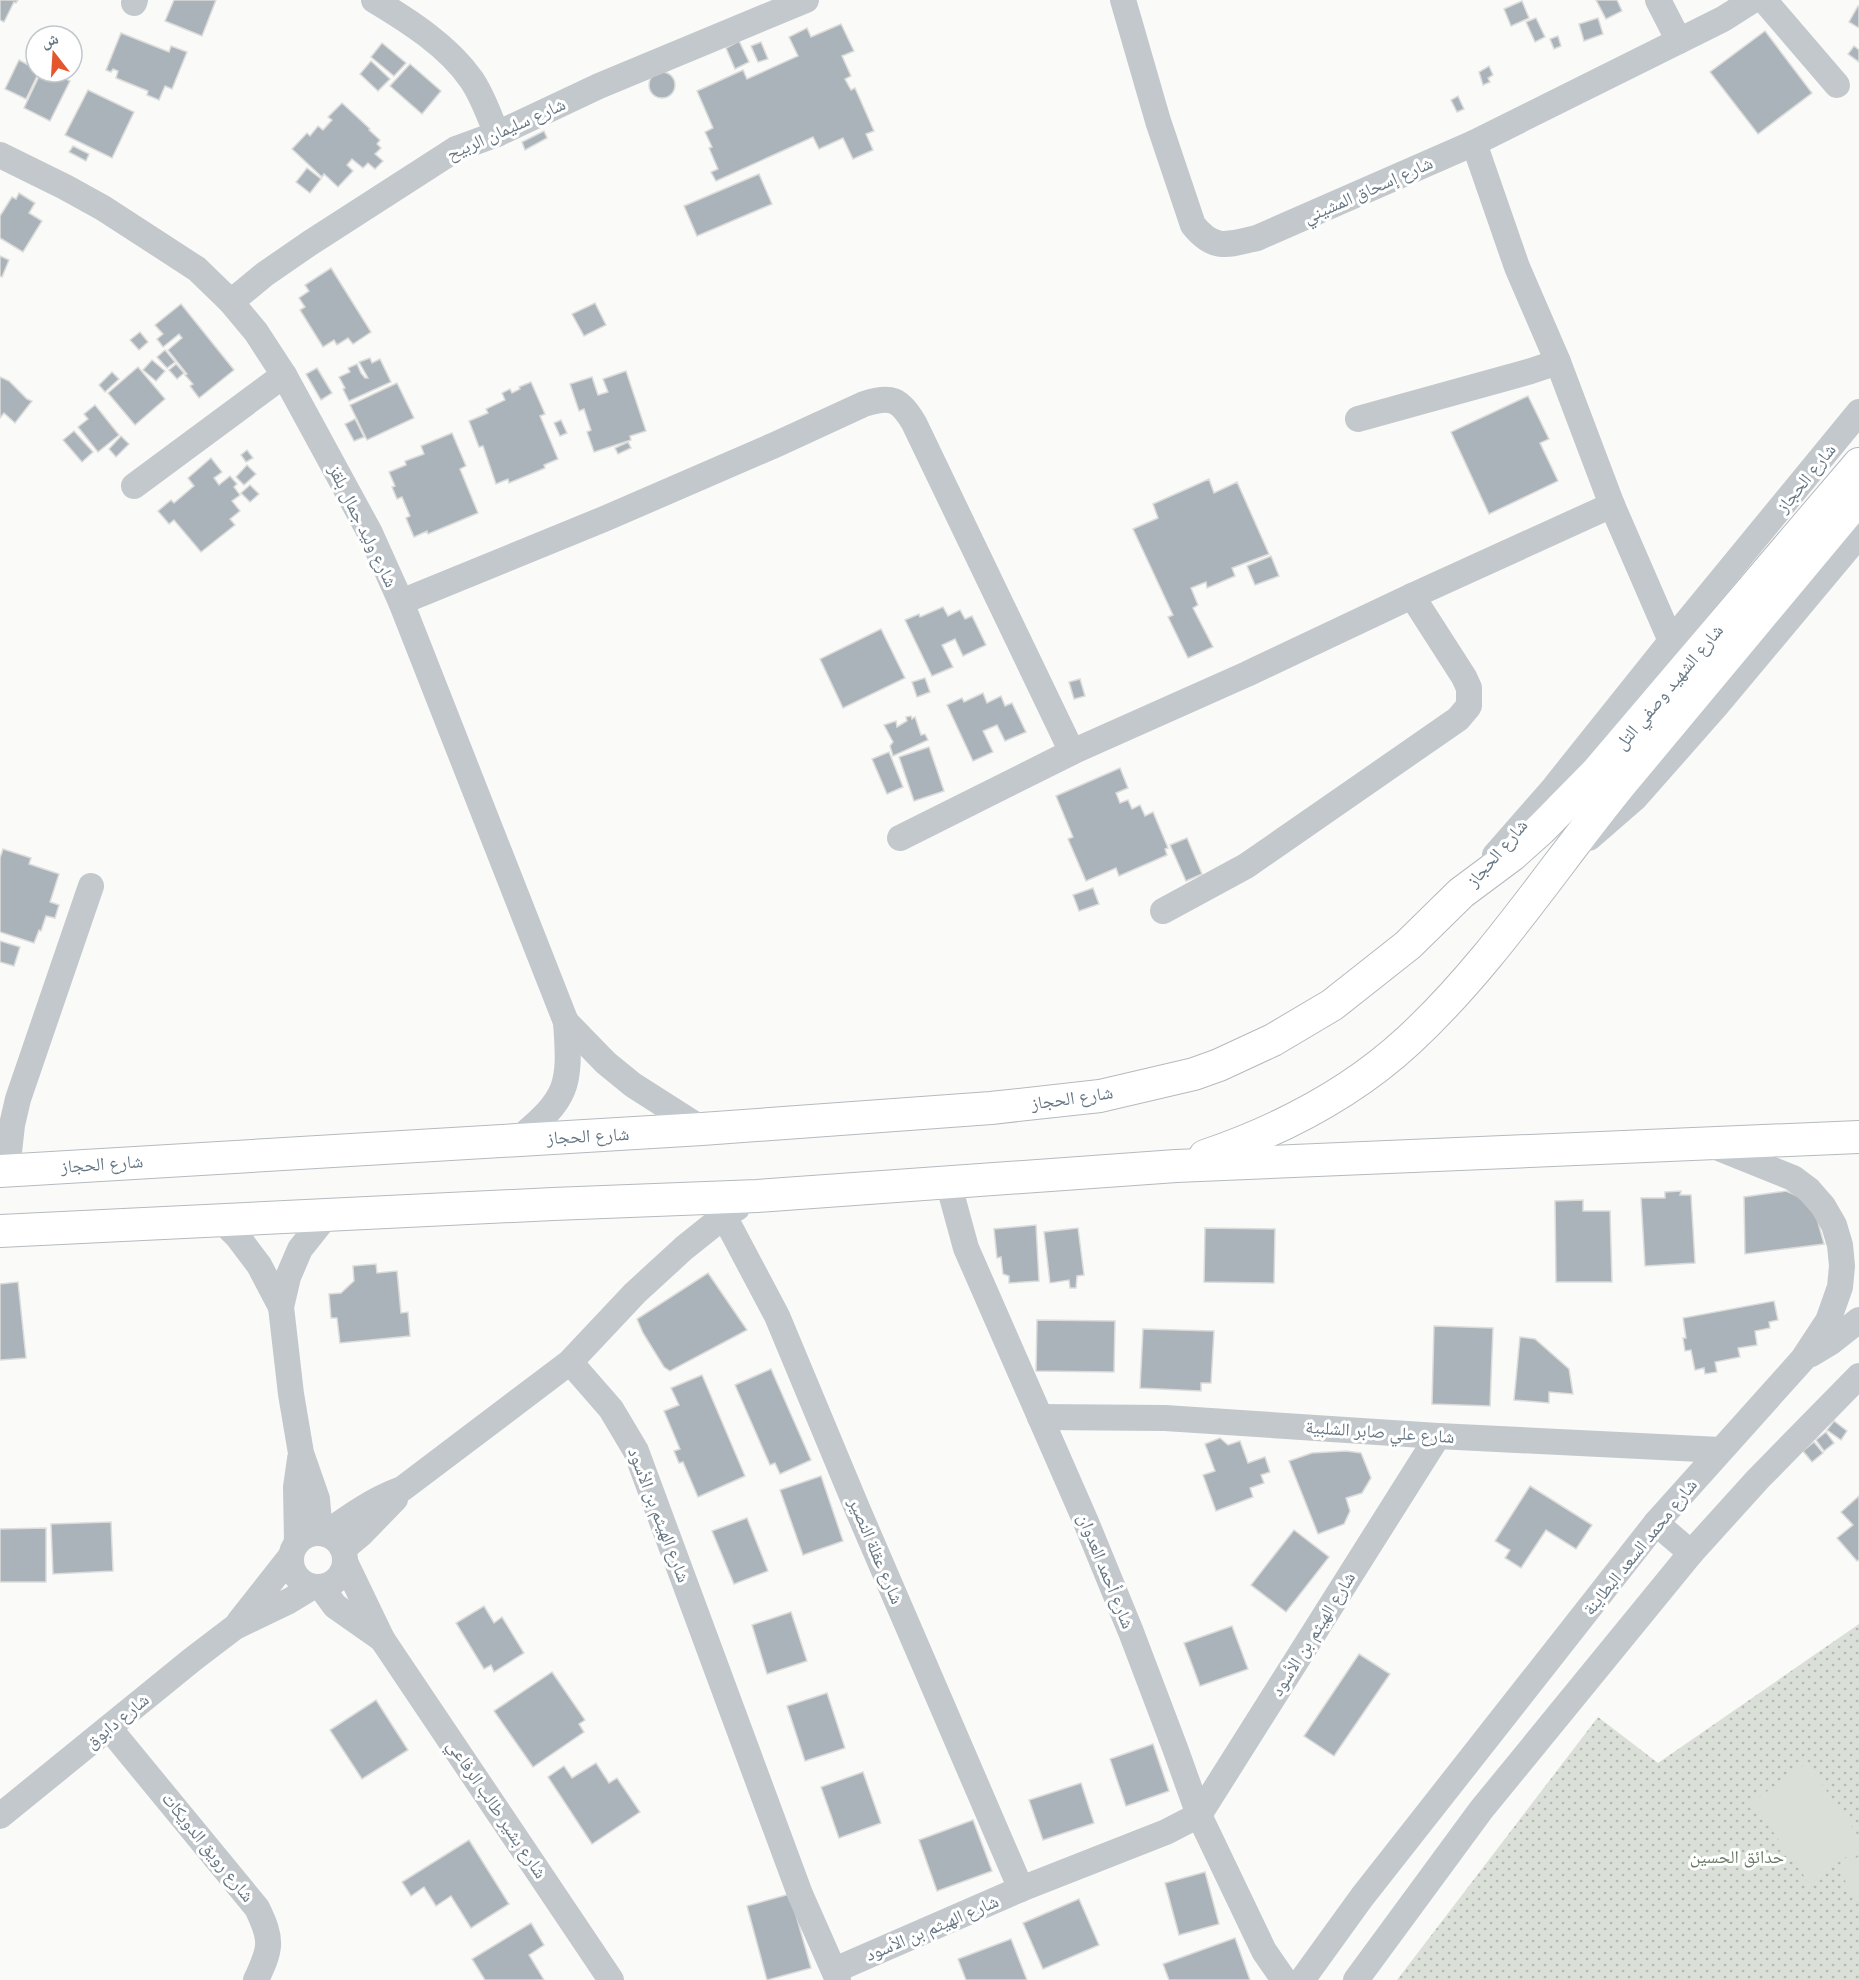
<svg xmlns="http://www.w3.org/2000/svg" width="1859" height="1980" font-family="Mulish,'Noto Naskh Arabic',sans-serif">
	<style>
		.green { fill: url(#green-dots) }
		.pitch { fill: #dadfd7 }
		.building { fill: #aab3b9; stroke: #dcdcda; stroke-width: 1.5 }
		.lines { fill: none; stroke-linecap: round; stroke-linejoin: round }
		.major-casing { stroke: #b5babe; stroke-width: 34 }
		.minor { stroke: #c3c8cc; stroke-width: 26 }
		.major { stroke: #fff; stroke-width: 32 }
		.labels { text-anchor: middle; stroke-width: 6; stroke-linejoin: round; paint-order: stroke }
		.street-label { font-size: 18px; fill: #657683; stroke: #fff }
		.park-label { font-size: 18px; fill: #687a64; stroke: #fff }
	</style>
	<defs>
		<pattern id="green-dots" width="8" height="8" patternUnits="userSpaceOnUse" patternTransform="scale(1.5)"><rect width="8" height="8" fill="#dadfd7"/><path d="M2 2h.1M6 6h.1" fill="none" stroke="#b4b9b4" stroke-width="1.8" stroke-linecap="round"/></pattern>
	</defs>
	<rect width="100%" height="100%" fill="#fafaf8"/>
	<path class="green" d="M1859 1624V1980H1397L1598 1717 1658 1763Z"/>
	<g class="pitch">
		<path d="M1807 1763 1859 1837V1848L1809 1883 1752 1802Z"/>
		<path d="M1859 1856V1902L1838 1870Z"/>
	</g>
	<g class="building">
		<path d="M0 0H18L16 3 14 2 4 22 0 20Z"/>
		<path d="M174 0H216L202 36 165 21Z"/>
		<path d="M1596 0H1617L1622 11 1606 19Z"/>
		<path d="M1522 1 1529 18 1511 26 1504 9Z"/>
		<path d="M1858 6 1859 7V28L1849 22Z"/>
		<path d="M1536 18 1545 37 1535 42 1526 22Z"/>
		<path d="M1598 18 1603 34 1584 41 1579 24Z"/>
		<path d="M841 24 854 51 842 56 851 76 845 79 851 90 855 88 874 131 866 134 873 150 853 159 843 138 819 149 813 137 716 181 711 172 718 169 709 148 712 147 705 132 713 128 697 91 743 70 747 79 798 56 789 37 807 28 811 37Z"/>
		<path d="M1765 31 1812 93 1758 134 1710 72Z"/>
		<path d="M121 33 169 52 171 46 187 52 172 89 165 86 159 100 147 95 148 91 116 78 118 71 113 69 111 72 106 70Z"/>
		<path d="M1558 36 1561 46 1554 49 1550 39Z"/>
		<path d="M739 41 749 62 735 69 726 48Z"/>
		<path d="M761 42 768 59 758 62 751 46Z"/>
		<path d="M382 43 406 63 394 76 371 57Z"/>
		<path d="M1854 46 1859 50V62L1848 54Z"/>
		<path d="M19 60 36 69V72H39L26 99 5 89Z"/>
		<path d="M371 61 390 79 378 91 360 74Z"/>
		<path d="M410 64 441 91 422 114 390 86Z"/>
		<path d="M1489 66 1493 75 1488 78 1490 82 1483 85 1479 72Z"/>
		<circle cx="662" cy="85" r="13"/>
		<path d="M41 72H53L70 81 50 121 24 108Z"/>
		<path d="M88 90 134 112 112 158 65 135Z"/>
		<path d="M1458 96 1464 109 1457 112 1451 100Z"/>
		<path d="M342 103 370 129 369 130 380 140 377 144 381 148 375 154 383 161 375 169 368 163 363 168 352 159 347 165 353 171 338 187 324 174 322 177 292 149 307 133 310 136 318 126 323 130 332 120 328 117Z"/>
		<path d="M544 131 547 138 525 150 522 142Z"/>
		<path d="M73 146 89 154 86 161 69 152Z"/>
		<path d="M307 168 321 179 310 193 296 182Z"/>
		<path d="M759 174 772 204 697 236 684 206Z"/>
		<path d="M19 193 35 203 29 213 42 221 23 252 0 238V216L12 197 16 199Z"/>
		<path d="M0 256 9 260 2 277 0 276Z"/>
		<path d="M331 268 371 332 353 344 348 338 337 345 334 340 323 347 300 310 305 307 299 298 309 291 305 285Z"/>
		<path d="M595 303 606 325 584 336 572 314Z"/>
		<path d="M181 304 234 370 199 398 190 386 193 384 185 375 187 374 168 350 182 338 179 334 163 347 157 339 163 334 155 325Z"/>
		<path d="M140 332 148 342 139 350 130 340Z"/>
		<path d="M165 350 175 362 167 368 157 357Z"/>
		<path d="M370 358 372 363 380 359 391 382 349 401 343 389 345 388 339 377 350 372 348 368 357 364 361 373 365 378H368L359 362Z"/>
		<path d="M152 360 165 371 156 381 143 370Z"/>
		<path d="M176 364 184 373 177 379 169 370Z"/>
		<path d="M138 367 165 399 135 425 108 393Z"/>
		<path d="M317 368 332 393 321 400 306 374Z"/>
		<path d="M626 371 646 431 630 436 631 440 628 441 594 452 587 432 591 430 584 409 579 411 570 384 592 377 598 395 608 392 603 379Z"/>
		<path d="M112 372 119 379 105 392 99 385Z"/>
		<path d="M0 377 9 381 27 399 32 401 15 423 4 413 0 418Z"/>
		<path d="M531 382 545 414 540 416 558 459 544 465 545 468 509 483 508 479 496 484 483 446 479 447 469 421 488 413 486 409 505 400 502 393 510 389 512 393 520 389 519 387Z"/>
		<path d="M397 383 414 418 367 440 350 405Z"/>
		<path d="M1528 396 1549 439 1540 443 1558 481 1489 514 1451 432Z"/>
		<path d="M95 405 119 435 98 452 78 427 88 419 84 414Z"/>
		<path d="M355 419 364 437 354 441 345 424Z"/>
		<path d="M561 420 567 433 560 436 554 423Z"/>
		<path d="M74 431 93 452 82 462 63 440Z"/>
		<path d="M452 433 466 466 460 469 478 513 428 534 427 531 414 537 406 518 410 516 402 497 397 499 392 487 395 486 389 472 406 465 405 461 424 454 421 446Z"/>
		<path d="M121 436 129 444 116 457 109 449Z"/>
		<path d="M628 442 631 448 618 454 615 448Z"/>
		<path d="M247 450 253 458 246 462 241 455Z"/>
		<path d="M211 458 222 472 214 478 219 485 230 476 237 484 234 487 240 495 232 501 240 511 230 519 235 525 201 552 174 520 169 524 158 511 171 500 174 503 194 486 188 478Z"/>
		<path d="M247 465 256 474 244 485 236 477Z"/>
		<path d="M1209 479 1214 493 1237 482 1269 554 1232 568 1235 576 1207 588 1206 582 1191 588 1198 605 1193 608 1213 647 1188 658 1168 617 1173 615 1133 529 1158 518 1153 504Z"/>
		<path d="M250 485 259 494 250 502 241 493Z"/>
		<path d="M1271 556 1279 576 1255 585 1247 566Z"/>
		<path d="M943 607 948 616 960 610 965 619 972 616 986 645 963 656 955 639 942 645 953 667 932 676 905 620 919 614 920 617Z"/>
		<path d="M881 629 905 678 843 708 820 659Z"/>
		<path d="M925 678 930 692 917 697 912 682Z"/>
		<path d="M1080 679 1085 696 1074 699 1069 682Z"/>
		<path d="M983 693 987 703 1001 696 1005 706 1012 703 1026 732 1005 741 997 725 983 731 993 752 973 761 947 705 962 698 964 702Z"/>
		<path d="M911 716 912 719 915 717 921 735 925 734 928 740 893 756 890 746 893 742 884 725 896 721 897 727 907 721 906 717Z"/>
		<path d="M929 747 944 791 914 801 899 757Z"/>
		<path d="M889 752 903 787 887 794 872 759Z"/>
		<path d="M1120 768 1128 788 1116 793 1120 803 1128 800 1132 809 1140 805 1145 816 1153 812 1168 848 1165 849 1167 855 1119 876 1116 868 1086 881 1068 839 1073 837 1056 796Z"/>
		<path d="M1187 838 1202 874 1186 881 1170 845Z"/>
		<path d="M3 849 31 858 29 864 59 874 50 902 59 905 55 918 46 916 41 931 39 930 34 943 0 932V858Z"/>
		<path d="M1093 888 1099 904 1079 911 1073 895Z"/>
		<path d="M0 941 20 947 14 966 0 962Z"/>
		<path d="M1681 1191 1680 1195H1691L1695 1263 1645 1266 1641 1198H1665V1192Z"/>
		<path d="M1786 1191 1800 1197 1816 1215 1824 1244 1745 1254 1744 1197Z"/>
		<path d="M1583 1200V1211H1610L1612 1282H1556L1555 1201Z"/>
		<path d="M1036 1225 1039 1281 1009 1283V1276L1003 1274 1001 1257 997 1258 994 1229Z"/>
		<path d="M1078 1228 1084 1275 1077 1276 1076 1288H1070L1069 1280 1050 1283 1044 1232Z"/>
		<path d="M1205 1228 1275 1229 1274 1283 1204 1282Z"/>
		<path d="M376 1264 377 1273 397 1271 401 1313 408 1312 410 1336 340 1343 337 1318H331L329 1294 341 1293 354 1281 353 1266Z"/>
		<path d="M708 1273 747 1330 670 1371 664 1367 643 1333 637 1319Z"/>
		<path d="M18 1282 26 1358 0 1360V1284Z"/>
		<path d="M1774 1301 1778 1320 1769 1322 1770 1328 1755 1331 1757 1345 1738 1348 1740 1357 1715 1362 1717 1372 1705 1374 1704 1368 1695 1370 1691 1350 1685 1351 1683 1338H1686L1683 1318Z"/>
		<path d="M1037 1320 1115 1321 1114 1372 1036 1371Z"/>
		<path d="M1434 1326 1493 1328 1490 1406 1432 1404Z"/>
		<path d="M1143 1329 1214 1331 1211 1383H1201V1391L1140 1388Z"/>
		<path d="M1520 1337 1535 1339 1569 1369 1573 1394 1549 1392V1403L1514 1400Z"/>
		<path d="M771 1369 811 1460 780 1474 775 1463 770 1465 735 1385Z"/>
		<path d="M702 1375 745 1476 698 1497 683 1462 679 1463 674 1451 680 1449 664 1411 679 1405 671 1388Z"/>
		<path d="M1834 1421 1847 1431 1841 1440 1827 1430Z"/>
		<path d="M1826 1432 1834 1443 1824 1451 1816 1440Z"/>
		<path d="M1220 1438 1228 1445 1240 1441 1248 1463 1265 1457 1270 1472 1261 1475 1264 1483 1250 1488 1253 1497 1216 1511 1203 1475 1215 1471 1205 1444Z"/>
		<path d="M1814 1442 1823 1453 1812 1462 1803 1451Z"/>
		<path d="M1346 1451 1361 1453 1371 1478 1362 1493 1346 1498 1350 1511 1344 1524 1318 1534 1289 1461 1312 1453Z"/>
		<path d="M821 1476 843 1541 803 1555 780 1490Z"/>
		<path d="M1530 1486 1592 1525 1576 1549 1546 1530 1521 1568 1505 1558 1510 1550 1495 1541Z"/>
		<path d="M1859 1496V1560L1857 1561 1837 1538 1853 1525 1841 1512Z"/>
		<path d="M747 1518 768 1571 734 1584 712 1531Z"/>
		<path d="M111 1522 113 1571 53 1574 51 1524Z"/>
		<path d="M46 1528V1582H0V1529Z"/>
		<path d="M1294 1530 1329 1557 1286 1612 1251 1585Z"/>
		<path d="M484 1606 494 1623 502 1617 524 1653 494 1672 491 1665 484 1669 456 1623Z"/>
		<path d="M791 1612 807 1661 767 1674 752 1625Z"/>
		<path d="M1232 1626 1248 1669 1200 1686 1184 1643Z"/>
		<path d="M1359 1654 1390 1674 1334 1756 1304 1736Z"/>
		<path d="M552 1672 585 1720 579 1724 584 1732 533 1767 494 1711Z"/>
		<path d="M827 1693 845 1748 805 1761 787 1706Z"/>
		<path d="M376 1700 408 1750 362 1779 330 1730Z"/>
		<path d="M1153 1744 1169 1791 1126 1806 1110 1759Z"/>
		<path d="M596 1763 609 1783 617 1778 640 1812 592 1844 548 1777 564 1766 572 1778Z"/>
		<path d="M863 1772 881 1823 839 1838 821 1787Z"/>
		<path d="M1081 1783 1094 1823 1043 1840 1029 1800Z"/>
		<path d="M973 1820 992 1871 937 1891 919 1840Z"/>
		<path d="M469 1840 509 1904 471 1928 451 1896 436 1906 424 1887 411 1896 402 1882Z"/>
		<path d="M1205 1872 1219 1924 1179 1935 1165 1883Z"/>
		<path d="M790 1894 811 1968 767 1980 747 1906Z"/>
		<path d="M1079 1899 1099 1945 1043 1969 1023 1923Z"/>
		<path d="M531 1923 544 1945 529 1955 544 1980H485L472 1959Z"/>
		<path d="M1235 1938 1250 1980H1169L1163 1964Z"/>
		<path d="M1011 1939 1027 1980H966L958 1959Z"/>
	</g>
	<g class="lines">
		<defs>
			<g id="major">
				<path d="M1205 1156C1278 1131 1352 1093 1409 1040 1490 965 1551 870 1620 785 1699 689 1780 594 1859 498"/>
				<path d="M0 1171 702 1129 991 1108 1100 1096 1194 1074 1219 1065 1273 1040 1332 1005 1408 945 1461 893 1512 855 1541 829 1596 773 1859 464"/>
				<path d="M0 1231 553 1204 757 1196 1176 1166 1859 1137"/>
			</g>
		</defs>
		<use href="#major" class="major-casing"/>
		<g class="minor">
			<path d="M374 0C409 21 448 46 471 79 483 96 489 116 497 134"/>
			<path d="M1123 0 1158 121 1193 225C1214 251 1227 245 1257 238L1474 143 1723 19 1753 0"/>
			<path d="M1658 0 1679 41"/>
			<path d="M1764 0 1837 85"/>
			<path d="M134 3 135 0"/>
			<path d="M1474 143 1517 267 1558 362 1612 505 1671 641"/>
			<path d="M0 155 65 187 103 208 197 269 231 302 256 332 284 375 370 533 401 602 566 1022C571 1087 568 1098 517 1140"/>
			<path d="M231 302 265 274 310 243 456 149 497 134 599 86 806 0"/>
			<path d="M1358 419 1531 371 1558 362"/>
			<path d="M134 486 284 375"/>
			<path d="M401 602 604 519 777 444 864 404C891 395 900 399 914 423L1072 752"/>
			<path d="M900 838 1072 752 1247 674 1412 596 1612 505"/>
			<path d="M1589 838 1635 798 1717 705 1859 535"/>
			<path d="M1495 855 1552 790 1671 641 1859 412"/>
			<path d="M1163 911 1246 866 1458 719 1469 706V688L1464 677 1412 596"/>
			<path d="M566 1022 606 1063 633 1085 702 1129"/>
			<path d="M7 1170 12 1125 18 1099 91 886"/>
			<path d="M948 1182 966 1248 1086 1522 1131 1632 1175 1748 1199 1815 1264 1951 1284 1980"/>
			<path d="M724 1216 777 1316 857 1508 1021 1889"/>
			<path d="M221 1220 237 1236 259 1265 281 1307 291 1394 301 1453 317 1499 320 1533"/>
			<path d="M281 1307 288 1277 300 1249 327 1215"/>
			<path d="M1811 1354 1831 1342 1859 1320"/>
			<path d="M570 1362 611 1409 636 1451 800 1894 838 1980"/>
			<path d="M1040 1417 1165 1418 1438 1436 1720 1450"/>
			<path d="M1656 1523 1691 1553"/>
			<circle cx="318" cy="1560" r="27"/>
			<path d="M325 1534C350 1516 374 1499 402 1489L570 1362 635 1293 684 1248 724 1216 737 1208"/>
			<path d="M297 1542 296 1487 300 1459"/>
			<path d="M343 1549 361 1534 395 1499"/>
			<path d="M345 1562 382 1639 611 1980"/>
			<path d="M321 1587 335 1606 382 1639"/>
			<path d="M239 1622 291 1556"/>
			<path d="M109 1728 257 1908C273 1941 271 1948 256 1980"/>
			<path d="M0 1816 193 1659 235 1627 289 1601 312 1587"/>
			<path d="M835 1970 1021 1889 1166 1832 1199 1815 1438 1436"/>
			<path d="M1302 1980 1362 1897 1656 1523 1803 1359 1828 1321 1840 1287 1842 1266 1840 1245 1834 1225 1823 1206 1809 1190 1793 1178 1711 1145"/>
			<path d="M1356 1980 1481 1810 1691 1553 1758 1479 1859 1376"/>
		</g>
		<use href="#major" class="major"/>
	</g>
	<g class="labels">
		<g class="street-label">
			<text transform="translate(506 129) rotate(-24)" y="6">شارع سليمان الربيح</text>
			<text transform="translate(1368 190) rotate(-24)" y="6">شارع إسحاق المشيني</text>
			<text transform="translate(1806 478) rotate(-51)" y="6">شارع الحجاز</text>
			<text transform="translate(363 526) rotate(64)" y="6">شارع وليد جمال بلقز</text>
			<text transform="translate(1669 687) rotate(-50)" y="6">شارع الشهيد وصفي التل</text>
			<text transform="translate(1497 853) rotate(-49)" y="6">شارع الحجاز</text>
			<text transform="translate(1072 1098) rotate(-8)" y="6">شارع الحجاز</text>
			<text transform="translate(588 1136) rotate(-3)" y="6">شارع الحجاز</text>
			<text transform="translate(102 1164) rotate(-4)" y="6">شارع الحجاز</text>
			<text transform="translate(1380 1432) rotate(4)" y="6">شارع علي صابر الشلبية</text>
			<text transform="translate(659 1515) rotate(69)" y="6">شارع الهيثم بن الأسود</text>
			<text transform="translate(1640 1547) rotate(-51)" y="6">شارع محمد السعد البطاينة</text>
			<text transform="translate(876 1551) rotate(67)" y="6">شارع عقلة النصير</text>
			<text transform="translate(1106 1571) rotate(68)" y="6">شارع أحمد العدوان</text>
			<text transform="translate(1313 1634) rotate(-58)" y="6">شارع الهيثم بن الأسود</text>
			<text transform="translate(117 1721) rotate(-39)" y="6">شارع دابوق</text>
			<text transform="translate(497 1809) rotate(56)" y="6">شارع بشير طالب الرفاعي</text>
			<text transform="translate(208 1847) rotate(51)" y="6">شارع رويق الدويكات</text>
			<text transform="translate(932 1928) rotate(-23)" y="6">شارع الهيثم بن الأسود</text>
		</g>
		<g class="park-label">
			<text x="1737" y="1863">حدائق الحسين</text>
		</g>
	</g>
	<g transform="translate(54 54) rotate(343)"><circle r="28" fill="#ffffff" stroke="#c1c8cd" stroke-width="1.5"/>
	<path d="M0-4.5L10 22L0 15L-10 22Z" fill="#e4572e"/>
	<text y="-9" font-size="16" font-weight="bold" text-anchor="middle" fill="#657683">ش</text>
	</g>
</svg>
